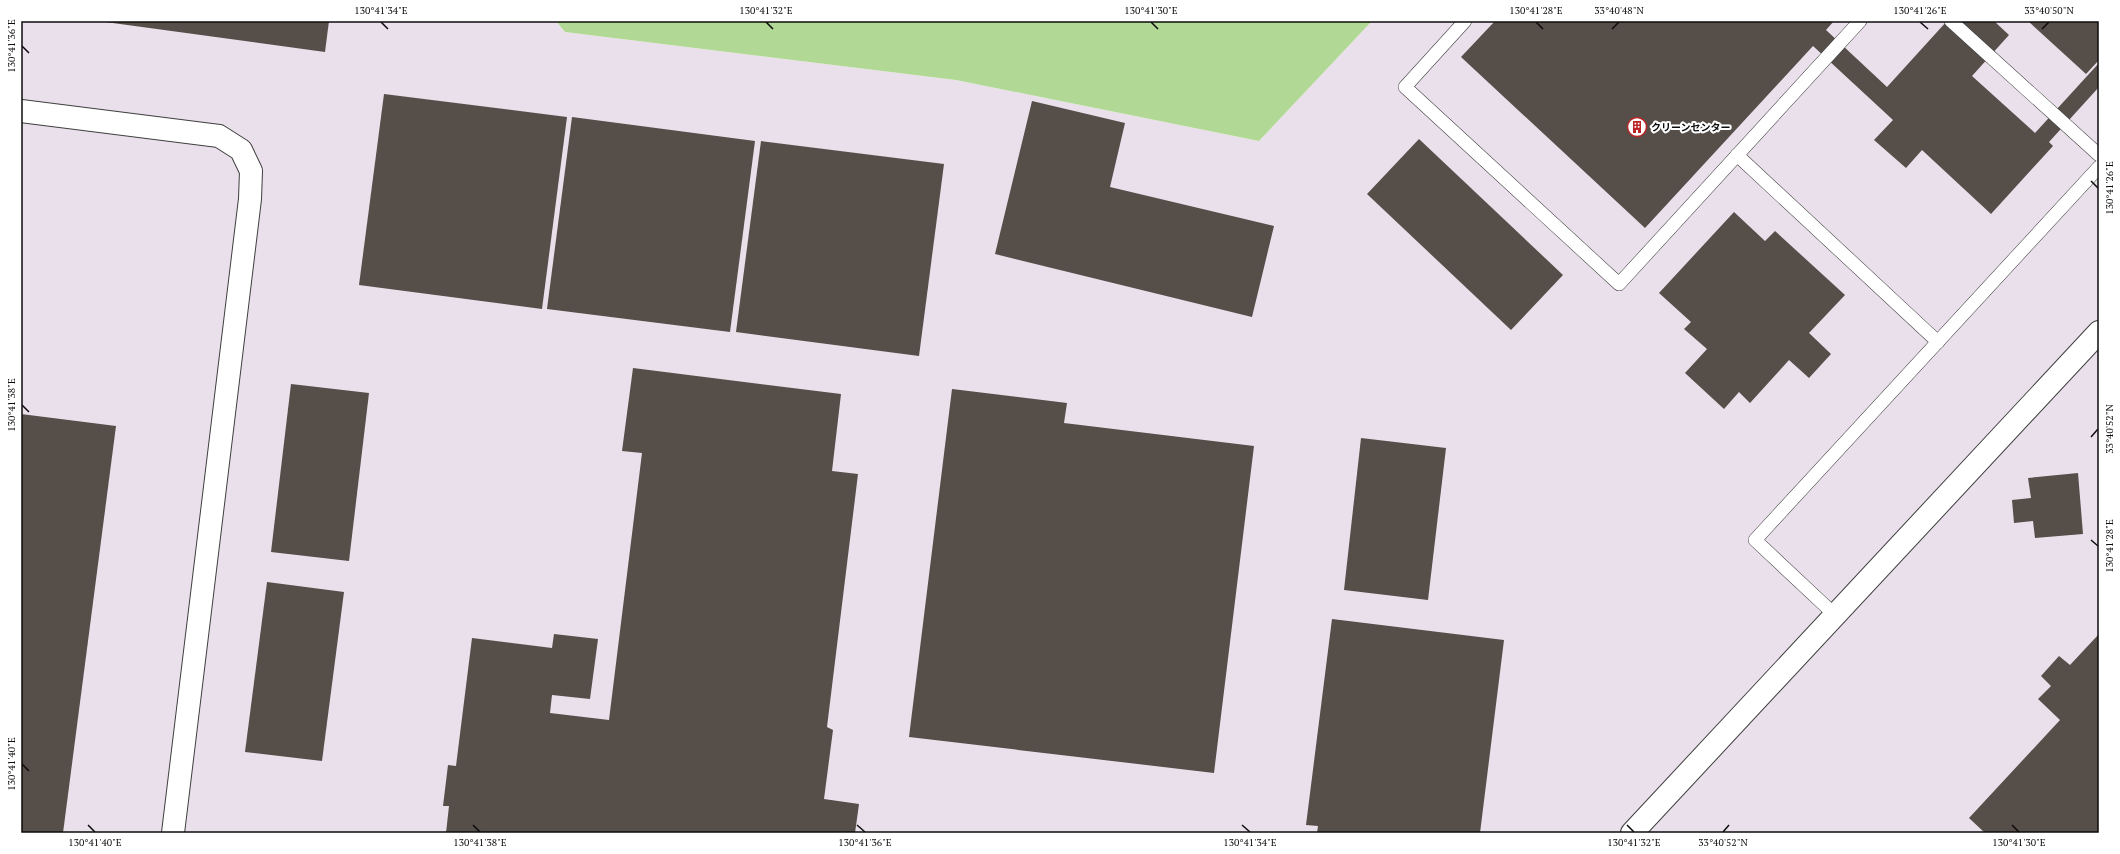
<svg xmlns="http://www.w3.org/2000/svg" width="2120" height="854" font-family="'PT Serif','Noto Sans JP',serif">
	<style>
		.industrial { fill: #eae0eb }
		.forest { fill: #b1d995 }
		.building { fill: #554e49 }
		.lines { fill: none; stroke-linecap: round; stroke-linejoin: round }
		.service-casing { stroke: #3f3f3f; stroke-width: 14 }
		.tertiary-casing { stroke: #3f3f3f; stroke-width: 24 }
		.service { stroke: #fff; stroke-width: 13 }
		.tertiary { stroke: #fff; stroke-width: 22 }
		.ticks { fill: none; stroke: #0c0c0c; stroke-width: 1.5 }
		.labels { text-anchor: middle; stroke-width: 4; stroke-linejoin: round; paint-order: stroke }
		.poi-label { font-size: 10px; font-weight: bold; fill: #0c0c0c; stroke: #fff; text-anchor: start }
		.neatline { fill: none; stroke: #0c0c0c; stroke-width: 1.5 }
		.ticks-label { font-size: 10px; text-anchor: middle; fill: #0c0c0c }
	</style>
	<rect width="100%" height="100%" fill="#fffceb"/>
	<path class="industrial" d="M21 21H556L565 32 956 80 1259 141 1372 21H2099V833H21Z"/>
	<path class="forest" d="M556 21H1372L1259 141 956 80 565 32Z"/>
	<g class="building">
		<path d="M98 21H329L325 52Z"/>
		<path d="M1495 21H1834L1826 30 1887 87 1947 21H1994L2009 35 1972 76 2035 133 2099 63V87L2049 142 2053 146 1991 214 1922 150 1906 168 1874 140 1893 120 1813 46 1645 228 1461 57Z"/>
		<path d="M2028 21H2099V60L2086 74Z"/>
		<path d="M384 94 567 117 542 309 359 285Z"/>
		<path d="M1032 101 1125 123 1110 187 1274 226 1252 317 995 254Z"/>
		<path d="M572 117 755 141 730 332 547 309Z"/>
		<path d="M1419 139 1563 275 1511 330 1367 194Z"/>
		<path d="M761 141 944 164 919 356 736 332Z"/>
		<path d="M1734 212 1765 241 1775 231 1845 295 1809 333 1831 354 1809 378 1789 360 1750 403 1739 392 1724 409 1685 373 1707 349 1684 329 1691 322 1659 293Z"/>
		<path d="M633 368 841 394 832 471 858 474 827 727 833 730 824 799 859 804 855 833H446L449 806H443L448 765 456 766 472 638 552 648 554 634 598 639 590 699 552 695 550 713 609 720 642 453 622 451Z"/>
		<path d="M291 384 369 393 349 561 271 552Z"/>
		<path d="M952 389 1067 403 1064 423 1254 446 1214 773 909 737Z"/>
		<path d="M21 414 116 426 63 833H21Z"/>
		<path d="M1361 438 1446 448 1428 600 1344 590Z"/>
		<path d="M2078 473 2083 534 2035 538 2033 521 2014 523 2012 500 2031 498 2028 478Z"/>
		<path d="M267 582 344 592 322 761 245 752Z"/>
		<path d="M1332 619 1504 640 1480 833H1317L1318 826 1306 825Z"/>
		<path d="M2099 634V833H1985L1969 818 2060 720 2038 699 2051 686 2041 676 2059 656 2070 665Z"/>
	</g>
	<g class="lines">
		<defs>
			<g id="service">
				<path d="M1465 21 1405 87 1619 284 1860 21"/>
				<path d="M1951 21 2099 155"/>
				<path d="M1737 155 1938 342"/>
				<path d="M1835 615 1755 540 2099 167"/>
			</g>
			<g id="tertiary">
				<path d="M21 111 219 136 241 150 251 171 250 199 173 833"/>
				<path d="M1632 833 2099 332"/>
			</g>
		</defs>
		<use href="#service" class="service-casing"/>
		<use href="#tertiary" class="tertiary-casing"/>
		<use href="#service" class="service"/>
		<use href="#tertiary" class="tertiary"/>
	</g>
	<path class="ticks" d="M381 22 388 29M766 22 773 29M1151 22 1158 29M1536 22 1543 29M1920 22 1928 29M1612 29 1619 22M2042 29 2049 22M22 46 29 53M2091 181 2098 188M22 405 29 412M2091 437 2098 429M2091 540 2098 546M22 764 29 771M88 825 95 832M473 825 480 832M857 825 865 832M1242 825 1250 832M1627 825 1634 832M2012 825 2019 832M1723 832 1729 825"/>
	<defs>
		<symbol id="building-ring" viewBox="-11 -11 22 22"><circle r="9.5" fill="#fff" stroke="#bb2527" stroke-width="1.5"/><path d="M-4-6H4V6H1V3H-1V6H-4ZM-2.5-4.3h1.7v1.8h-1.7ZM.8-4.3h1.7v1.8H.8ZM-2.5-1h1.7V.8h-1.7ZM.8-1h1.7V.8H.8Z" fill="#bb2527"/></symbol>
	</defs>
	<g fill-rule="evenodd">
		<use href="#building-ring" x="1626" y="116" width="22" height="22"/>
	</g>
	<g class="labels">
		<g class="poi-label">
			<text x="1651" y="131">クリーンセンター</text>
		</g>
	</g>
	<rect width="2120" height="854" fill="none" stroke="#ffffff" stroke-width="44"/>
	<rect x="22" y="22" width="2076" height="810" class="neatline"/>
	<g class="ticks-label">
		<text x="381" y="14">130°41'34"E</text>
		<text x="766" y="14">130°41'32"E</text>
		<text x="1151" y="14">130°41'30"E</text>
		<text x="1536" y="14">130°41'28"E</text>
		<text x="1619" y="14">33°40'48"N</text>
		<text x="1920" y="14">130°41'26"E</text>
		<text x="2049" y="14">33°40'50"N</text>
		<text transform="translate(11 46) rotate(-90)" y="4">130°41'36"E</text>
		<text transform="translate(2109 188) rotate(-90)" y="4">130°41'26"E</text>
		<text transform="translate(11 405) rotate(-90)" y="4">130°41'38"E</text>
		<text transform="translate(2109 429) rotate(-90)" y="4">33°40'52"N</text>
		<text transform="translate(2109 546) rotate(-90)" y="4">130°41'28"E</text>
		<text transform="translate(11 764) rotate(-90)" y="4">130°41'40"E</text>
		<text x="95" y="846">130°41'40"E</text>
		<text x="480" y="846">130°41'38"E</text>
		<text x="865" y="846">130°41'36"E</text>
		<text x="1250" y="846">130°41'34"E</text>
		<text x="1634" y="846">130°41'32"E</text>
		<text x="1723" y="846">33°40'52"N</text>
		<text x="2019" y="846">130°41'30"E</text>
	</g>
</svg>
